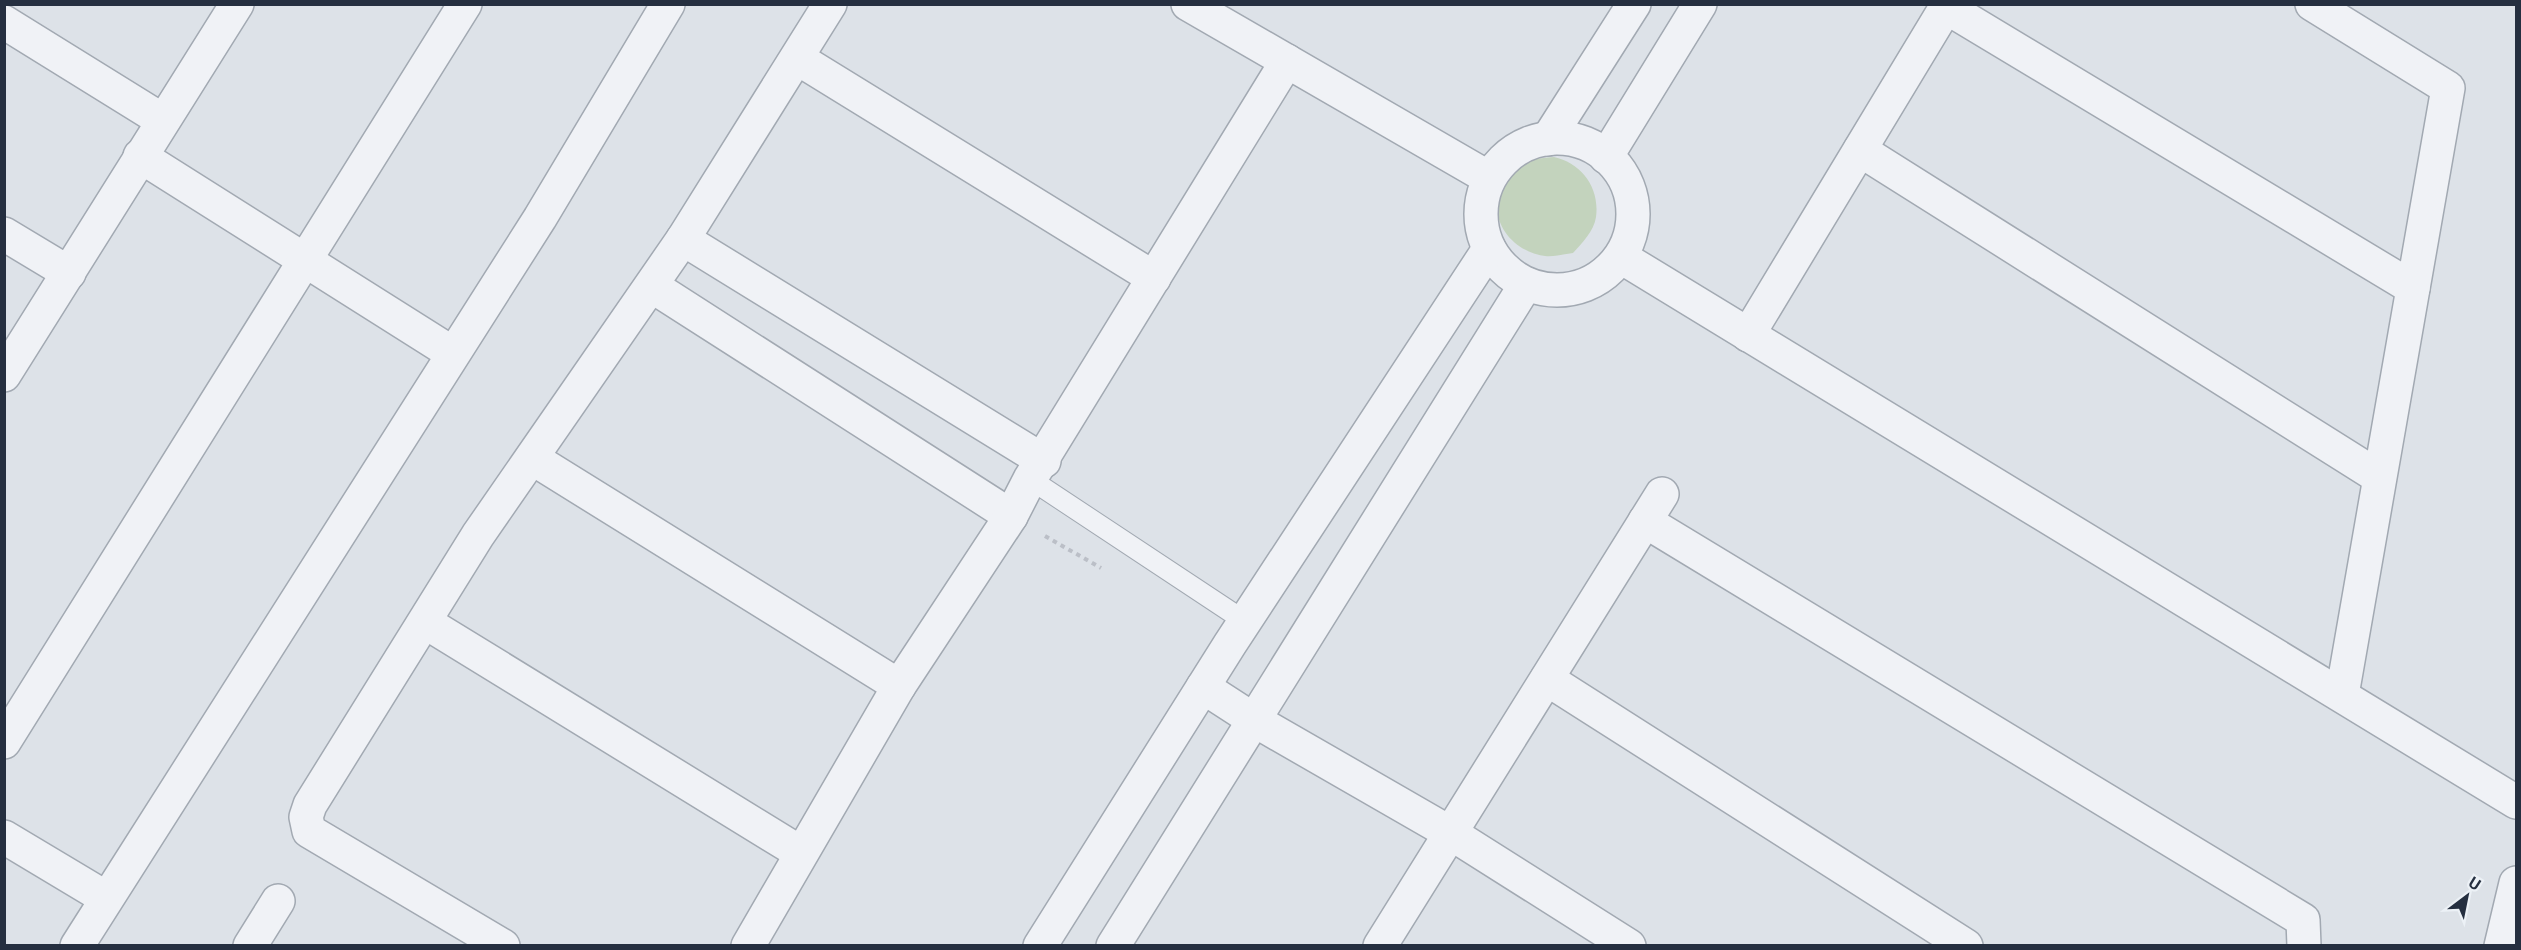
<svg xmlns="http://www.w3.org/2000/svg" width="2521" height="950" font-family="Roboto,sans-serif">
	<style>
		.green { fill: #c3d3bd }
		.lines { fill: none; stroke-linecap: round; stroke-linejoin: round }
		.lane-casing { stroke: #a2a9b2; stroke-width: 22 }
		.street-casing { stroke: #a2a9b2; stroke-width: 36 }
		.path { stroke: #bbbfc7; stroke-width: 4; stroke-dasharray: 4.5 4.5; stroke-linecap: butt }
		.lane { stroke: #f0f2f6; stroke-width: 20 }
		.street { stroke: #f0f2f6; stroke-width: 33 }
	</style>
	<rect width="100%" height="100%" fill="#dde2e8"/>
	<path class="green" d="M1554 157C1581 163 1600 187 1596 217 1594 231 1582 243 1573 253 1564 254 1554 257 1545 256 1507 251 1481 210 1509 178 1515 171 1521 163 1530 160 1537 158 1546 158 1554 157Z"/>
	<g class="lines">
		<defs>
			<path id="lane" d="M1030 479 1246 622"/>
			<g id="street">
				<path d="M1188 4 1489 178"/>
				<path d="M2312 4 2448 88 2342 695"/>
				<path d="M1946 7 2413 288"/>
				<path d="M4 22 162 120"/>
				<path d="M797 58 1154 278"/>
				<circle cx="1557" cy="214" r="76"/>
				<path d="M1548 139 1634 4"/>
				<path d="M1860 150 2379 477"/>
				<path d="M140 156 452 353"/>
				<path d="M1606 157 1700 4"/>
				<path d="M4 234 69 273"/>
				<path d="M683 239 830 4"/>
				<path d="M1621 257 2516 802"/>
				<path d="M652 286 1011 516"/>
				<path d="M1748 335 1948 4"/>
				<path d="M4 375 237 4"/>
				<path d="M532 458 899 686"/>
				<path d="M1645 521 2303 920 2304 946"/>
				<path d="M425 622 801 853"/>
				<path d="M1547 679 1966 946"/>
				<path d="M1203 687 1254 720 1452 834 1629 946"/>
				<path d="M4 742 465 4"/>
				<path d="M4 837 106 898"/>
				<path d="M77 946 540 218 668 4"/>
				<path d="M250 946 278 901"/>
				<path d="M503 946 309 831 306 817 310 805 478 535 683 239 1044 461"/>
				<path d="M748 946 899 686 1011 516 1030 479 1287 61"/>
				<path d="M1040 946 1230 644 1489 249"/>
				<path d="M1113 946 1526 284"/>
				<path d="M1380 946 1662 494"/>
				<path d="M2501 946 2516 883"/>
			</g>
		</defs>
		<use href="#lane" class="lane-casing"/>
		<use href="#street" class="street-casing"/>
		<path class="path" d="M1045 536 1101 568"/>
		<use href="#lane" class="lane"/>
		<use href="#street" class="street"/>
	</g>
	<rect width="2521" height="950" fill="none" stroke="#252f40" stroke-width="12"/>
	<g transform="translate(2467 896) rotate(32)" stroke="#ecf1f6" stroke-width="4.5" paint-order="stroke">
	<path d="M0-4.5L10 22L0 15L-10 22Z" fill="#252f40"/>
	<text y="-9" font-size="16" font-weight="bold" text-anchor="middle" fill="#252f40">U</text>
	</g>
</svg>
